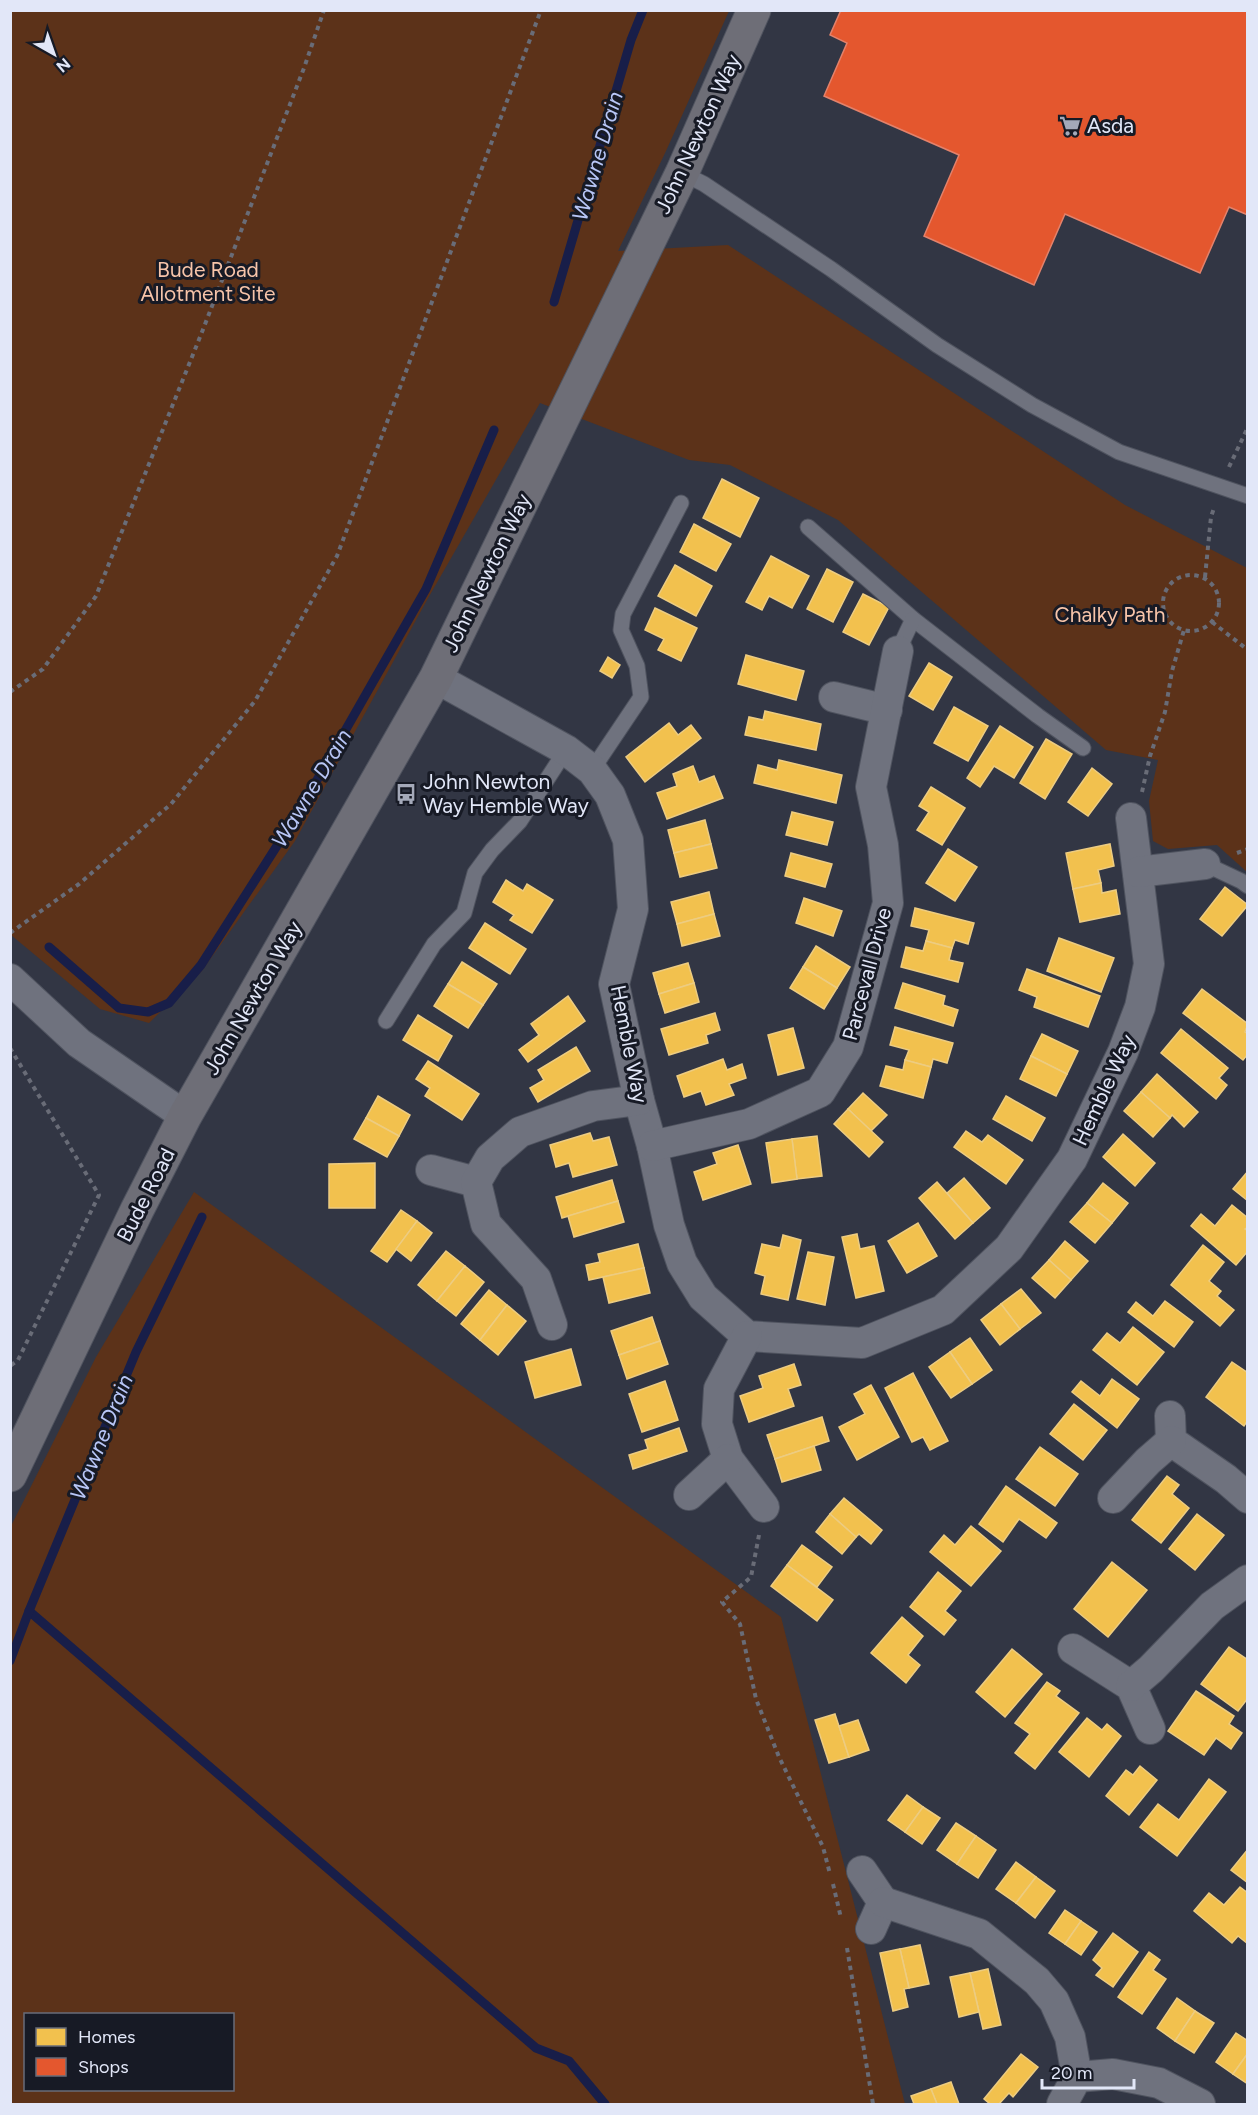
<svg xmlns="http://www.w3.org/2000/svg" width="1258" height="2115" font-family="Figtree,sans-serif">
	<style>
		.green { fill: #5c3219; fill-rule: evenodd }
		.homes { fill: #f2c14e; stroke: #edcc81; stroke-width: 1.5 }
		.shops { fill: #e4572e; stroke: #e3826b; stroke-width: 1.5 }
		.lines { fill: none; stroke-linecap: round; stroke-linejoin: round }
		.stream { stroke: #181e49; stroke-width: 9 }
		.lane-casing { stroke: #4f535f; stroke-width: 17 }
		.street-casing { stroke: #4f535f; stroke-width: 32 }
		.secondary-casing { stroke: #4f535f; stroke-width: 35 }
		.path { stroke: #696c77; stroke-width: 4; stroke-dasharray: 4.5 4.5; stroke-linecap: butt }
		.lane { stroke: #6f727e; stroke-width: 15 }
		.street { stroke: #6f727e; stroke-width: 30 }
		.secondary { stroke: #6e6e77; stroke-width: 33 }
		.labels { text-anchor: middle; stroke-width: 6; stroke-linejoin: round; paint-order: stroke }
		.poi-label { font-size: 21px; fill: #e2e7f8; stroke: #171a25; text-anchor: start }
		.street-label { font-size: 21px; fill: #e2e7f8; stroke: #171a25 }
		.park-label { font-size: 21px; fill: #f7c4a9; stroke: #171a25 }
		.water-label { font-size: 22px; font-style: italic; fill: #b8c6f6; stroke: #171a25 }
	</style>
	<rect width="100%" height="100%" fill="#323644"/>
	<g class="green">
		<path d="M10 11H729L666 151 618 251 728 245 1125 505 1247 568V872L1217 845 1168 849 1153 841 1149 801 1158 760 1106 750 838 520 730 465 689 460 540 403 427 600 295 841 201 972 149 1023 100 1009 11 935Z"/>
		<path d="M194 1192 781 1617 905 2104H11L10 1528 96 1357ZM26 2014H232V2090H26Z"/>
	</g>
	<g class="homes">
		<path d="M722 479 759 498 740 537 703 518Z"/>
		<path d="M694 524 731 544 716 571 680 552Z"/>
		<path d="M771 556 809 576 792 608 769 596 762 610 746 602Z"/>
		<path d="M675 565 712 586 696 616 658 596Z"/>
		<path d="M827 569 853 582 833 622 807 609Z"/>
		<path d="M863 594 889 607 869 645 843 632Z"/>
		<path d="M655 608 697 628 681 661 658 650 664 639 645 630Z"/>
		<path d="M746 655 804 671 796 700 738 684Z"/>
		<path d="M608 657 620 665 612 678 600 671Z"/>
		<path d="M929 663 952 677 933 710 909 696Z"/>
		<path d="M954 707 988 726 968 761 934 743Z"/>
		<path d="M765 711 821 724 816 750 745 735 749 717 763 720Z"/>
		<path d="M669 723 678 735 691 725 701 738 645 782 626 757Z"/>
		<path d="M1000 726 1033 747 1014 778 994 766 980 787 967 778Z"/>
		<path d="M1046 739 1072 754 1045 799 1020 783Z"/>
		<path d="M779 760 842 775 836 803 754 783 758 765 777 770Z"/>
		<path d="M693 766 699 782 714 776 723 798 667 819 657 793 677 786 673 774Z"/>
		<path d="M1092 768 1112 784 1088 816 1068 802Z"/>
		<path d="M931 787 965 808 942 845 917 830 929 812 919 806Z"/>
		<path d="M792 812 833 822 827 845 786 835Z"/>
		<path d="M705 820 711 844 674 853 668 830Z"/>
		<path d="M711 844 717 868 680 877 674 853Z"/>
		<path d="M1110 844 1114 866 1098 870 1101 883 1073 889 1066 853Z"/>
		<path d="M948 849 977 867 955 901 926 883Z"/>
		<path d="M791 853 832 864 825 887 785 876Z"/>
		<path d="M506 880 523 891 527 884 553 900 532 933 510 920 514 915 493 902Z"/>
		<path d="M1101 883 1102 893 1116 890 1120 914 1080 922 1073 889Z"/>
		<path d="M1225 887 1248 905 1222 936 1200 919Z"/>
		<path d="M709 892 714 914 677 924 671 902Z"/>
		<path d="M804 898 842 911 833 936 796 923Z"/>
		<path d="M915 908 974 923 968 944 955 940 952 948 926 941 929 930 911 926Z"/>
		<path d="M714 914 720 936 682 946 677 924Z"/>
		<path d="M485 923 526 949 510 974 469 948Z"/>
		<path d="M1059 938 1114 958 1101 992 1047 971Z"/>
		<path d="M926 941 952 948 949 960 963 963 958 982 901 967 906 947 923 951Z"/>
		<path d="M816 946 850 967 837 988 803 967Z"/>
		<path d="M462 962 497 984 483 1005 448 984Z"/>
		<path d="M688 963 694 983 659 994 653 973Z"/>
		<path d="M803 967 837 988 824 1009 790 988Z"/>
		<path d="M1027 969 1100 996 1088 1027 1034 1007 1037 997 1019 990Z"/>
		<path d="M694 983 699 1002 665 1013 659 994Z"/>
		<path d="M903 983 945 996 943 1005 958 1010 953 1026 895 1008Z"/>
		<path d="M448 984 483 1005 468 1028 434 1006Z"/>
		<path d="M1202 989 1248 1024 1245 1032 1248 1034V1054L1243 1060 1183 1013Z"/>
		<path d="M568 996 585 1021 528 1062 519 1050 539 1035 531 1024Z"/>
		<path d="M715 1013 720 1030 706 1035 708 1043 669 1055 661 1029Z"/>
		<path d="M418 1015 452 1036 438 1061 403 1040Z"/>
		<path d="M895 1027 953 1043 947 1063 933 1059 931 1067 905 1060 909 1050 890 1045Z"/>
		<path d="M793 1028 804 1068 778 1075 768 1035Z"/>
		<path d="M1181 1029 1228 1068 1219 1078 1227 1085 1216 1099 1161 1053Z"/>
		<path d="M1042 1034 1078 1051 1067 1074 1031 1056Z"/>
		<path d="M576 1047 590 1071 538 1102 530 1088 544 1080 538 1070Z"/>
		<path d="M1031 1056 1067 1074 1056 1096 1020 1079Z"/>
		<path d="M723 1059 727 1070 742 1064 746 1078 729 1084 734 1095 706 1105 701 1091 684 1097 677 1076Z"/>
		<path d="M905 1060 931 1067 923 1098 880 1086 886 1066 903 1070Z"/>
		<path d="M428 1061 479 1094 462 1120 425 1096 430 1088 416 1079Z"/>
		<path d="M1157 1074 1198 1112 1184 1127 1172 1115 1170 1118 1141 1092Z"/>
		<path d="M1141 1092 1170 1118 1153 1137 1124 1111Z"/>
		<path d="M863 1093 887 1115 871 1131 848 1109Z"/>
		<path d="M378 1096 410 1115 399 1136 366 1118Z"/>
		<path d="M1006 1096 1045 1118 1032 1141 993 1119Z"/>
		<path d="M848 1109 883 1142 869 1157 834 1124Z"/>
		<path d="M366 1118 399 1136 387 1157 354 1139Z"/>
		<path d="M966 1131 982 1142 988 1135 1023 1160 1006 1184 954 1147Z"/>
		<path d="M590 1133 593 1141 609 1137 617 1165 573 1177 569 1163 556 1167 550 1145Z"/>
		<path d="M1123 1134 1155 1163 1135 1186 1103 1157Z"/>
		<path d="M817 1136 822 1176 797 1179 792 1139Z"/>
		<path d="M792 1139 797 1179 772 1183 766 1143Z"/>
		<path d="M738 1145 751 1184 703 1200 694 1172 717 1164 713 1153Z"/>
		<path d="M375 1163V1208H329V1164Z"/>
		<path d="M1248 1171V1201L1233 1189Z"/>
		<path d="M964 1178 990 1208 973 1223 947 1193Z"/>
		<path d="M612 1180 618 1201 562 1218 556 1197Z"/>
		<path d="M937 1182 973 1223 955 1239 919 1198Z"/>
		<path d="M1103 1183 1128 1203 1112 1223 1087 1203Z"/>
		<path d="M618 1201 624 1222 574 1237 568 1216Z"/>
		<path d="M1087 1203 1112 1223 1095 1243 1070 1222Z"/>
		<path d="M1232 1205 1248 1218V1227L1245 1229 1248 1231V1251L1236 1265 1191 1226 1201 1214 1215 1226Z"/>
		<path d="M401 1210 417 1221 387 1262 371 1251Z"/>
		<path d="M417 1221 432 1233 411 1261 396 1249Z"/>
		<path d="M918 1223 937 1256 907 1273 888 1241Z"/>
		<path d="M857 1234 860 1249 874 1246 884 1291 856 1298 842 1237Z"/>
		<path d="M783 1235 801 1240 788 1300 761 1294 765 1276 755 1273 762 1244 780 1248Z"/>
		<path d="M1065 1241 1088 1261 1071 1280 1049 1260Z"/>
		<path d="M638 1244 644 1268 589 1280 586 1265 600 1262 598 1254Z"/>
		<path d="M1203 1245 1224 1262 1209 1281 1221 1291 1217 1296 1234 1310 1220 1326 1171 1285Z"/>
		<path d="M446 1251 465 1266 437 1301 418 1285Z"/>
		<path d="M808 1252 834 1257 825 1305 797 1299Z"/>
		<path d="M1049 1260 1071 1280 1055 1298 1032 1278Z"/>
		<path d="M465 1266 484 1282 456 1316 437 1301Z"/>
		<path d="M644 1268 650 1293 609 1303 603 1277Z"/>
		<path d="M1021 1289 1041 1313 1020 1329 1001 1304Z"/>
		<path d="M489 1290 507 1305 480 1340 461 1324Z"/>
		<path d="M1165 1301 1193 1322 1174 1347 1128 1312 1136 1302 1153 1316Z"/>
		<path d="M1001 1304 1020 1329 1000 1345 981 1320Z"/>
		<path d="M507 1305 526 1321 498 1355 480 1340Z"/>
		<path d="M652 1317 660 1341 619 1355 611 1331Z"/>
		<path d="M1133 1327 1164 1352 1137 1385 1093 1350 1107 1333 1120 1343Z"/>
		<path d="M970 1338 992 1370 972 1384 950 1352Z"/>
		<path d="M660 1341 668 1364 627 1379 619 1355Z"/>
		<path d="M571 1349 581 1385 535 1398 525 1362Z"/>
		<path d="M950 1352 972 1384 951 1398 929 1367Z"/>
		<path d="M1232 1362 1248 1373V1420L1244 1426 1206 1397Z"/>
		<path d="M794 1364 801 1385 788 1389 794 1406 749 1422 740 1396 763 1388 759 1376Z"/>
		<path d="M913 1373 948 1441 930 1450 923 1437 912 1442 885 1388Z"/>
		<path d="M1112 1379 1139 1399 1117 1428 1072 1392 1081 1381 1100 1396Z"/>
		<path d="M665 1381 678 1420 642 1432 629 1394Z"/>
		<path d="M871 1385 899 1437 857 1460 839 1427 865 1414 854 1394Z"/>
		<path d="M1074 1404 1107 1430 1083 1460 1050 1434Z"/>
		<path d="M822 1417 829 1441 775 1459 767 1435Z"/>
		<path d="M679 1428 687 1451 633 1469 629 1455 648 1449 645 1440Z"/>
		<path d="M814 1446 821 1470 782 1482 775 1459Z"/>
		<path d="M1040 1447 1078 1474 1055 1506 1016 1479Z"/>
		<path d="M1167 1476 1179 1485 1172 1494 1189 1508 1161 1543 1132 1520Z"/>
		<path d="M1006 1486 1057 1523 1046 1538 1019 1519 1003 1542 979 1524Z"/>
		<path d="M844 1498 882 1530 871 1544 859 1534 856 1537 830 1514Z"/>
		<path d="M830 1514 856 1537 842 1554 816 1532Z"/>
		<path d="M1197 1514 1224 1535 1195 1570 1169 1549Z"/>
		<path d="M971 1526 1001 1551 971 1586 930 1552 944 1535 955 1545Z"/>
		<path d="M802 1545 832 1567 817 1587 787 1565Z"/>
		<path d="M1112 1562 1147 1590 1108 1637 1074 1609Z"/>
		<path d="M787 1565 833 1600 817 1621 771 1586Z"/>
		<path d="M938 1572 961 1591 945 1611 956 1620 944 1635 910 1607Z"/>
		<path d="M902 1617 923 1636 908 1655 920 1665 906 1683 871 1653Z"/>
		<path d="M1229 1647 1248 1660V1698L1238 1711 1201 1684Z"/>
		<path d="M1012 1649 1042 1674 1005 1717 976 1692Z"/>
		<path d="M1047 1682 1060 1691 1056 1696 1079 1713 1035 1769 1015 1753 1030 1734 1015 1723Z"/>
		<path d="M1196 1691 1234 1716 1229 1724 1242 1733 1231 1749 1216 1738 1204 1755 1168 1731Z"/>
		<path d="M835 1714 849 1757 829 1763 815 1720Z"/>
		<path d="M1087 1718 1102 1730 1107 1724 1121 1736 1089 1777 1059 1752Z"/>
		<path d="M858 1720 869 1750 849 1757 839 1726Z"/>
		<path d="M1140 1766 1157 1780 1129 1815 1106 1796 1126 1770 1133 1775Z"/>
		<path d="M1209 1779 1226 1792 1177 1856 1140 1827 1158 1804 1179 1820Z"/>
		<path d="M907 1795 923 1807 905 1832 888 1820Z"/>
		<path d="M923 1807 940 1818 922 1844 905 1832Z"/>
		<path d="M956 1823 976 1836 957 1864 937 1850Z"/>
		<path d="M976 1836 996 1850 978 1878 957 1864Z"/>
		<path d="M1248 1849V1883L1231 1870Z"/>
		<path d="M1016 1862 1036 1877 1016 1903 996 1889Z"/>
		<path d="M1036 1877 1055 1891 1035 1918 1016 1903Z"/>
		<path d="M1240 1887 1248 1893V1944L1238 1936 1232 1943 1194 1911 1209 1893 1224 1905Z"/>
		<path d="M1065 1910 1081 1921 1065 1944 1049 1933Z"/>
		<path d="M1081 1921 1097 1932 1081 1955 1065 1944Z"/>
		<path d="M1113 1933 1138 1952 1113 1987 1096 1975 1102 1968 1093 1960Z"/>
		<path d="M920 1945 929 1984 909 1988 900 1949Z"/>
		<path d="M900 1949 909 1988 904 1989 908 2007 893 2011 880 1953Z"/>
		<path d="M1149 1952 1160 1960 1153 1970 1166 1979 1142 2014 1118 1997Z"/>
		<path d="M988 1969 1001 2025 983 2029 970 1973Z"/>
		<path d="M970 1973 979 2012 959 2017 950 1977Z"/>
		<path d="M1177 1998 1195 2011 1175 2041 1157 2028Z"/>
		<path d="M1195 2011 1214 2023 1194 2053 1175 2041Z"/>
		<path d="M1236 2033 1248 2041V2053L1233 2074 1216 2062Z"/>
		<path d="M1248 2053V2084L1233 2074Z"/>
		<path d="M1021 2054 1038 2067 1013 2097 1009 2093 999 2104H990L984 2099Z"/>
		<path d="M951 2082 959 2104H937L931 2089Z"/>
		<path d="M931 2089 937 2104H914L911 2096Z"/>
	</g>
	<path class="shops" d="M841 10H1248V215L1229 207 1200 273 1065 214 1034 285 924 236 959 155 824 96 847 43 830 35Z"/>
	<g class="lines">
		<g class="stream">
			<path d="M554 302 631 40 643 10"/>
			<path d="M49 947 119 1008 148 1012 169 1003 201 965 301 808 426 589 494 430"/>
			<path d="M29 1611 536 2048 569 2061 605 2104"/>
			<path d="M10 1661 29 1611 136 1352 202 1217"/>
		</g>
		<defs>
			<g id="lane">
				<path d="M682 173 704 184 831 269 937 345 1032 405 1119 452 1248 496"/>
				<path d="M808 527 913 619 1038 716 1083 748"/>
				<path d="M898 651 913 619"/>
				<path d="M592 770 641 697 637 666 621 630 623 614 681 503"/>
				<path d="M1205 864 1241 881 1248 886"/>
				<path d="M386 1021 434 944 464 913 475 873 492 850 520 821 566 750"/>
			</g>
			<g id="street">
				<path d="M436 678 566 750 592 770 610 795 628 840 633 909 614 984 639 1100 652 1146 669 1225 682 1263 703 1297 747 1336 862 1343 943 1310 1009 1248 1072 1159 1123 1052 1140 1007 1149 964 1131 818"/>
				<path d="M834 697 887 710"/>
				<path d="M1138 872 1205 864"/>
				<path d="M10 979 79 1043 185 1116"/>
				<path d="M652 1146 749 1124 820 1092 848 1047 888 903 883 845 871 787 898 651"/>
				<path d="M431 1170 476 1182"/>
				<path d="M552 1325 536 1279 486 1224 476 1182 490 1158 520 1132 593 1106 639 1100"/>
				<path d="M747 1336 719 1389 717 1424 728 1459 764 1507"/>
				<path d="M1170 1416 1171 1441 1226 1479 1248 1498"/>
				<path d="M689 1495 728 1459"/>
				<path d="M1113 1498 1148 1461 1171 1441"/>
				<path d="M1073 1649 1131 1686 1150 1729"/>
				<path d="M1131 1686 1151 1669 1212 1606 1248 1580"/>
				<path d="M862 1871 883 1902 871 1929"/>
				<path d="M883 1902 979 1934 1037 1981 1054 2001 1070 2037 1077 2077"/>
				<path d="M1062 2104 1077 2077 1113 2074 1159 2083 1200 2104"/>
			</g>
			<path id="secondary" d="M10 1475 137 1210 185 1116 436 678 682 173 754 10"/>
		</defs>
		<use href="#lane" class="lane-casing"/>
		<use href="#street" class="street-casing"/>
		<use href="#secondary" class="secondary-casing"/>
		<g class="path">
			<path d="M1229 467 1248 427"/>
			<circle cx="1191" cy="603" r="28"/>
			<path d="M1205 577 1211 517 1214 508"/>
			<path d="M1212 622 1248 650"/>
			<path d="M10 692 43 669 96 596 202 332 304 68 324 10"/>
			<path d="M1142 792 1150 756 1165 712 1172 671 1184 630"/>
			<path d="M1237 853 1248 849"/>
			<path d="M10 933 79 884 171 804 255 701 337 556 541 10"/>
			<path d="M10 1048 99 1195 18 1360 10 1366"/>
			<path d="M759 1535 751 1577 722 1602 740 1624 756 1699 779 1757 823 1847 830 1874"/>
			<path d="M833 1884 841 1918"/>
			<path d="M847 1948 873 2104"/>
		</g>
		<use href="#lane" class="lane"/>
		<use href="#street" class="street"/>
		<use href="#secondary" class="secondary"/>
	</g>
	<defs>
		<symbol id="supermarket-bare" viewBox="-9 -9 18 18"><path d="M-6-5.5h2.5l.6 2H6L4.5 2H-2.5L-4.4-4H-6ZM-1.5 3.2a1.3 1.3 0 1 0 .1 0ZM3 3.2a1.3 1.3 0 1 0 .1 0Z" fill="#a4a9b9" stroke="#171a25" stroke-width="2.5" paint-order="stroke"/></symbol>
		<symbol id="bus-bare" viewBox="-9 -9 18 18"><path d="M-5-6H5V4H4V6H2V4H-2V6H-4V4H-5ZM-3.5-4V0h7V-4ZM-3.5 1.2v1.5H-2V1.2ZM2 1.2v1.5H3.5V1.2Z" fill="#a4a9b9" stroke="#171a25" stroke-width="2.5" paint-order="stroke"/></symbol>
	</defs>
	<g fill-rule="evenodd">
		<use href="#supermarket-bare" x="1055" y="111" width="30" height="30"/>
		<use href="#bus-bare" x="391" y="779" width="30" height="30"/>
	</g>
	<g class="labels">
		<g class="poi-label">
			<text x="1087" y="133">Asda</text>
			<text x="423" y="789">John Newton<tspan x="423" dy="24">Way Hemble Way</tspan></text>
		</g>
		<g class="street-label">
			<text transform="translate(698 134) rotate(-65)" y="7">John Newton Way</text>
			<text transform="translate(487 573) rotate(-64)" y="7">John Newton Way</text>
			<text transform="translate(867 974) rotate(-75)" y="7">Parcevall Drive</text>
			<text transform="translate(253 998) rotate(-60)" y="7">John Newton Way</text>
			<text transform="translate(629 1044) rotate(79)" y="7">Hemble Way</text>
			<text transform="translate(1104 1090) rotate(-65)" y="7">Hemble Way</text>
			<text transform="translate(146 1195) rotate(-63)" y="7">Bude Road</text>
		</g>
		<g class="park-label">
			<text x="208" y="277">Bude Road<tspan x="208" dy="24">Allotment Site</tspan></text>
			<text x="1110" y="622">Chalky Path</text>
		</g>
		<g class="water-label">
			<text transform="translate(597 156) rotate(-74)" y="8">Wawne Drain</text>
			<text transform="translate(311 788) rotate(-59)" y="8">Wawne Drain</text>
			<text transform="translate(101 1437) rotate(-68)" y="8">Wawne Drain</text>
		</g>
	</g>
	<rect width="1258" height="2115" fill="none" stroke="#e2e7f8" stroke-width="24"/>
	<rect x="24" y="2013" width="210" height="78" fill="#171a25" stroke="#686c79" stroke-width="1.5"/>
	<rect x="36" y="2028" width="30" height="18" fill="#f2c14e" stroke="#686c79" stroke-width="1.5"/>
	<text x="78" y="2043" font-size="18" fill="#e2e7f8">Homes</text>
	<rect x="36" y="2058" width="30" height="18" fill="#e4572e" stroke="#686c79" stroke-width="1.5"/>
	<text x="78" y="2073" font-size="18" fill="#e2e7f8">Shops</text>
	<g transform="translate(54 54) rotate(140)" stroke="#171a25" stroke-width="4.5" paint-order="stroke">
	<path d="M0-4.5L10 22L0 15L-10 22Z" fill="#e2e7f8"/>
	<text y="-9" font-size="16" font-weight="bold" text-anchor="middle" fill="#e2e7f8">N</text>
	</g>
	<path d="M1042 2079v9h92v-9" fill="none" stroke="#e2e7f8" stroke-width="3"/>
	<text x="1051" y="2079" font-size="18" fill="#e2e7f8" stroke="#171a25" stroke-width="4.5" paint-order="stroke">20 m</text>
</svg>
